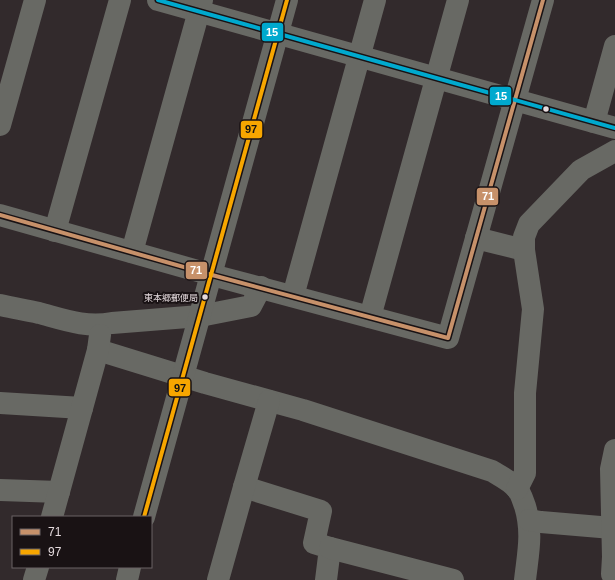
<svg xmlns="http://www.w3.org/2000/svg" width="615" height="580" font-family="Arial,'Noto Sans JP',sans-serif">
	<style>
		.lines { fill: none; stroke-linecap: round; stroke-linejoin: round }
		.minor { stroke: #686964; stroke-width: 22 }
		.bus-1-casing { stroke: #191214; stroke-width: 7 }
		.bus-2-casing { stroke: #191214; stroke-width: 7 }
		.bus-3-casing { stroke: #191214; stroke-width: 7 }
		.bus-1 { stroke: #c7916a; stroke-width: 4 }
		.bus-2 { stroke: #f7a600; stroke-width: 4 }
		.bus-3 { stroke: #00a9ce; stroke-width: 4 }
		.bus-dot { fill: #e4dadd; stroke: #191214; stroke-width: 1.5 }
		.labels { text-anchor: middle; stroke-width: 4; stroke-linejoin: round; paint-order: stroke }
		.bus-label { font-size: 9px; fill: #e4dadd; stroke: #191214; text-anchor: end }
		.line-badge { stroke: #191214; stroke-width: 1.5 }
		.badge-label { font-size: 11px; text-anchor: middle; font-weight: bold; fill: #fff }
		.pale-badge-label { font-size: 11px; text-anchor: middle; font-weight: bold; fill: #111 }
	</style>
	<rect width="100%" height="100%" fill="#322a2c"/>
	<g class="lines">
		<g class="minor">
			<path d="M158 0 615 128"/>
			<path d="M594 122 615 46"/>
			<path d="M0 125 35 0"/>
			<path d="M0 215 212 275 448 338 543 0"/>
			<path d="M55 231 120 0"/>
			<path d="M476 238 524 250"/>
			<path d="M132 252 202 0"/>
			<path d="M293 296 375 0"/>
			<path d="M0 305C13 308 26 310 39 313 65 320 86 328 112 323L200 316 251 306 261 287"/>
			<path d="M370 317 458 0"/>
			<path d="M98 350 205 383 303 410 492 471C500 476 511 481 517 489 521 493 523 501 525 506 533 533 528 553 525 580"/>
			<path d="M0 403 82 408"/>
			<path d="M244 487 321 511 314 543 330 548 326 580"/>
			<path d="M517 489 525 473V393L533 309 524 250V237L529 224 581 170 615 151"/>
			<path d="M0 490 59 492"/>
			<path d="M52 517 98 350 100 335"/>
			<path d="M144 517 287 0"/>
			<path d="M529 520 541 522 612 528"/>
			<path d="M330 548 453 580"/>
			<path d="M34 580 38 567"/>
			<path d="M127 580 130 567"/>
			<path d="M218 580 244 487 269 401"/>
			<path d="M615 580 612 574 613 557 611 469 615 450"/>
		</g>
		<defs>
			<path id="bus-1" d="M0 215 212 275 448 338 543 0"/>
			<path id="bus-2" d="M144 517 287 0"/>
			<path id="bus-3" d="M158 0 615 128"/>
		</defs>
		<use href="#bus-1" class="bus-1-casing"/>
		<use href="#bus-2" class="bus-2-casing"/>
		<use href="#bus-3" class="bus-3-casing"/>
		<use href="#bus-1" class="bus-1"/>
		<use href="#bus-2" class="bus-2"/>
		<use href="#bus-3" class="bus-3"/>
	</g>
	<g class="bus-dot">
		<circle cx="546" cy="109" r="3.5"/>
		<circle cx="205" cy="297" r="3.5"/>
	</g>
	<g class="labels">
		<g class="bus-label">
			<text x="198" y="301">東本郷郵便局</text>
		</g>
	</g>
	<g class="line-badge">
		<rect x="261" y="22" width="23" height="20" rx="4" fill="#00a9ce"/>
		<rect x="489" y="86" width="23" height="20" rx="4" fill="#00a9ce"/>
		<rect x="240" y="120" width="23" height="19" rx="4" fill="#f7a600"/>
		<rect x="476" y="187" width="23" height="19" rx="4" fill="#c7916a"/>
		<rect x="185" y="261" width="23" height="19" rx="4" fill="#c7916a"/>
		<rect x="168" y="378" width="23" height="19" rx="4" fill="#f7a600"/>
	</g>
	<g class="badge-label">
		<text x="272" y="36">15</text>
		<text x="501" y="100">15</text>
		<text x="488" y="200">71</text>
		<text x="196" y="274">71</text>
	</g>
	<g class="pale-badge-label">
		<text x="251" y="133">97</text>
		<text x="180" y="392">97</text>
	</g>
	<rect x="12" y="516" width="140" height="52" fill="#191214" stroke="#6a6264"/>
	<rect x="20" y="529" width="20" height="6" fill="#c7916a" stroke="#6a6264"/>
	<text x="48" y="536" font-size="12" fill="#e4dadd">71</text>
	<rect x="20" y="549" width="20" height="6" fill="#f7a600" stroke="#6a6264"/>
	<text x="48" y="556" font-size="12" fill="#e4dadd">97</text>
</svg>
